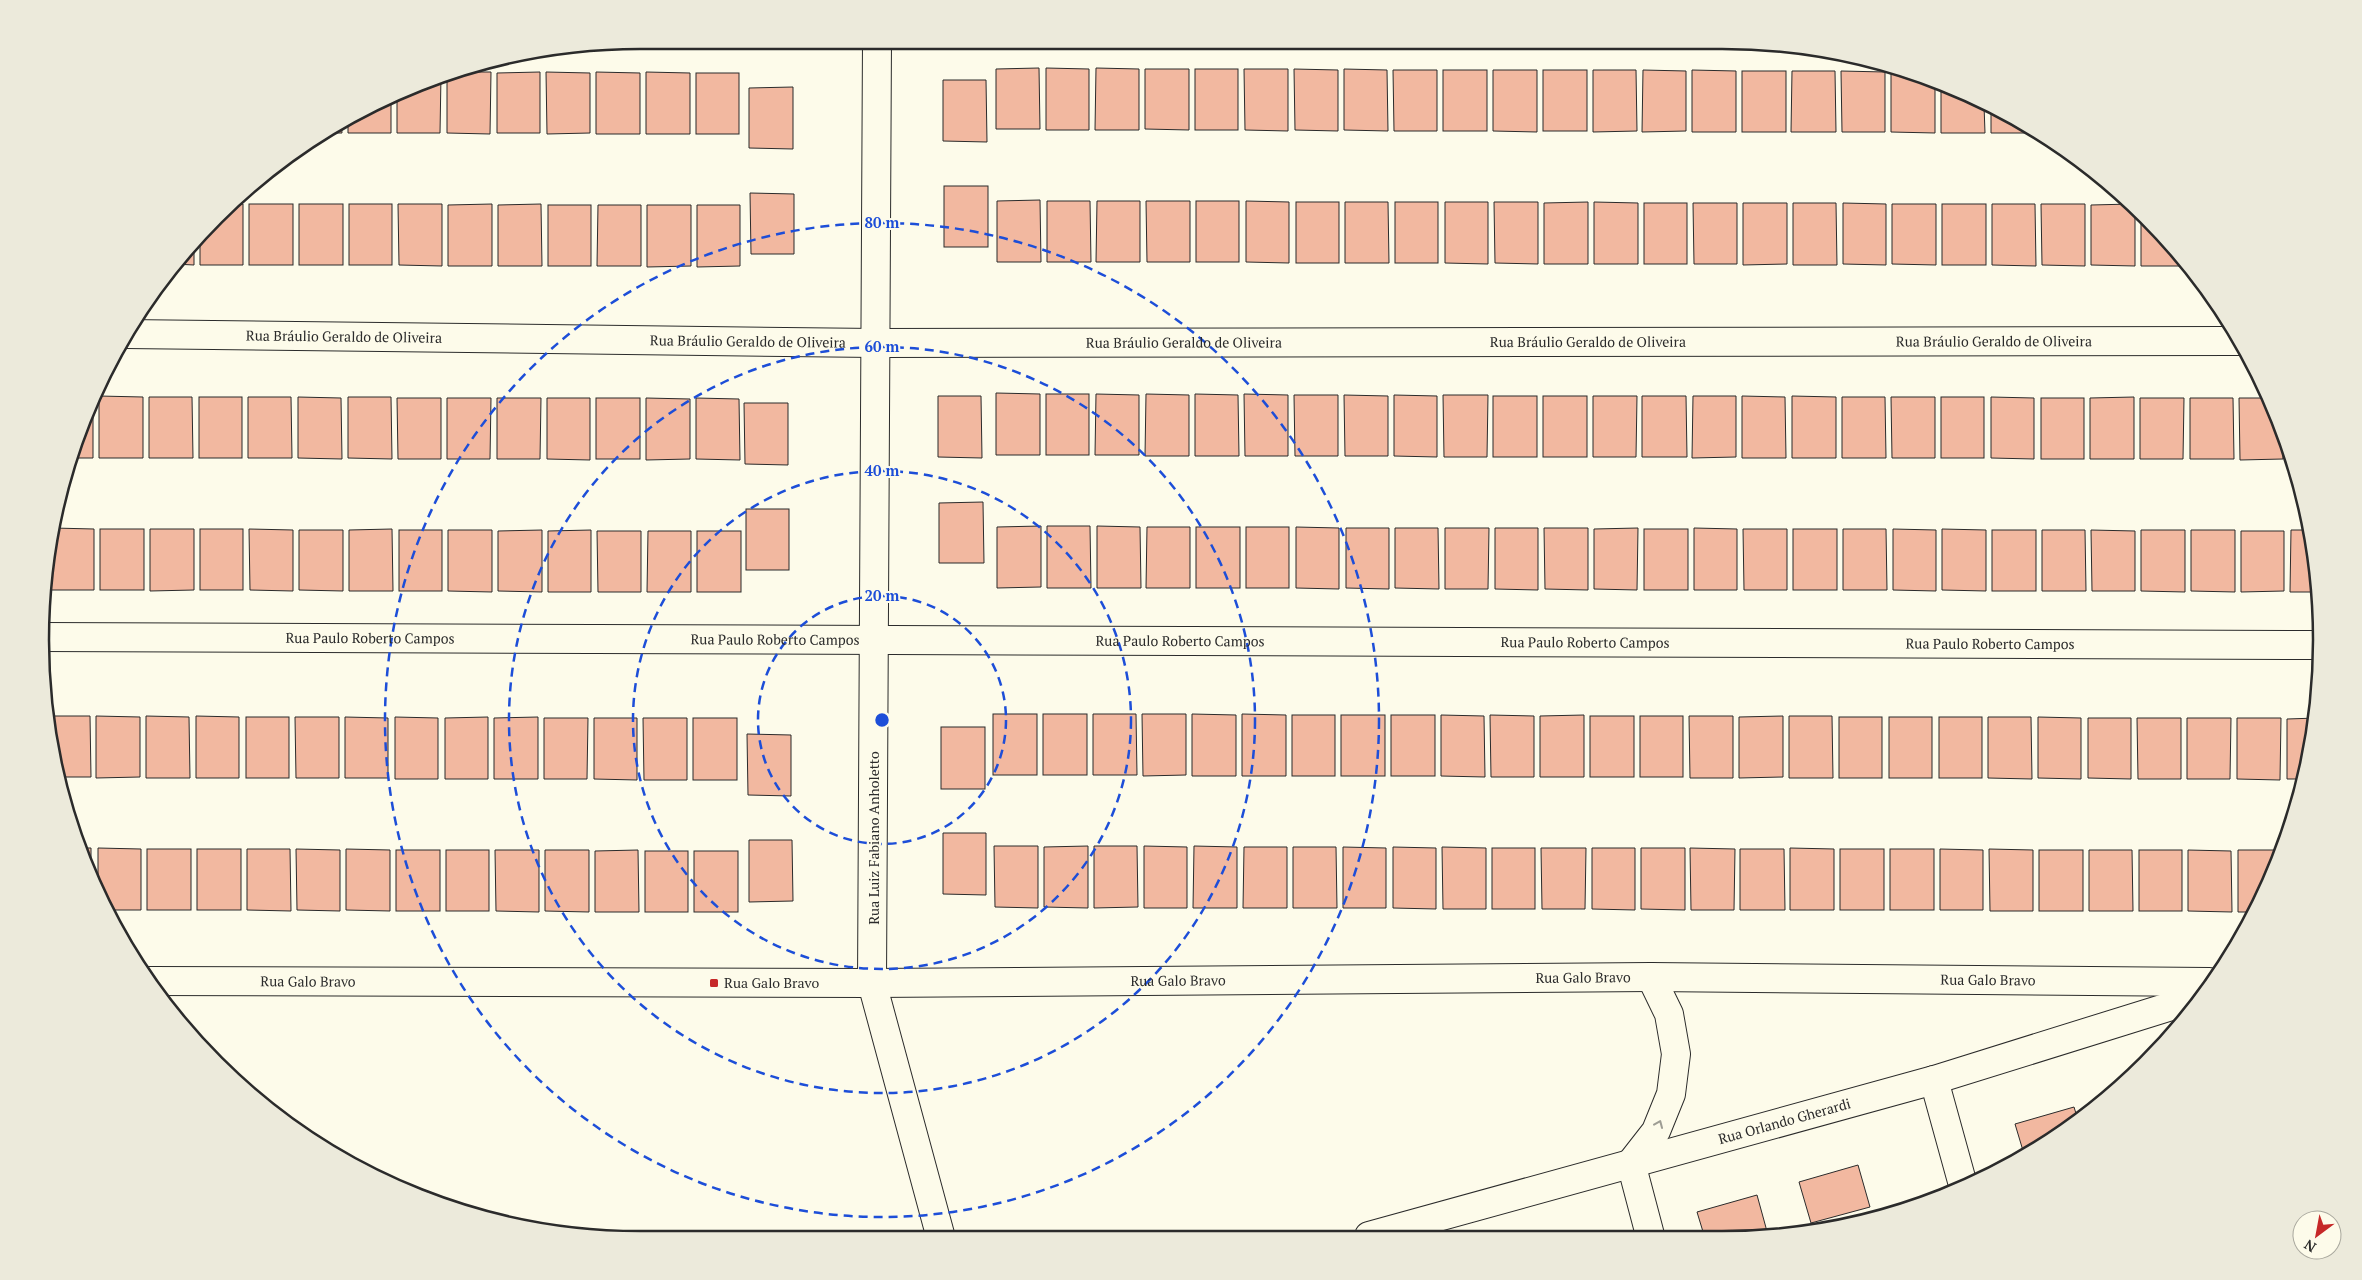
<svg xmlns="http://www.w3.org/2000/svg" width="2362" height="1280" font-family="'PT Serif',serif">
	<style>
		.building { fill: #f2b8a0; stroke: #2b2b2b }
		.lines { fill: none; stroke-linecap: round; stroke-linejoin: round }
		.street-casing { stroke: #2b2b2b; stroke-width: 30 }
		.street { stroke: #fdfbea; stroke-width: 28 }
		.oneway { stroke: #9e9d94 }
		.ring { fill: none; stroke: #1d4ed8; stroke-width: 2.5; stroke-dasharray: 9 6 }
		.poi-dot { fill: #c62828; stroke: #fdfbea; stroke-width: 2 }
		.labels { text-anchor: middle; stroke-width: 4; stroke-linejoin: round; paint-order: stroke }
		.street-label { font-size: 14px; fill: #2b2b2b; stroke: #fdfbea }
		.poi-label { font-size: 14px; fill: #2b2b2b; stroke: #fdfbea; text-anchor: start }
		.rim { fill: none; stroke: #2b2b2b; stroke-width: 2.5 }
		.centre { fill: #1d4ed8; stroke: #fdfbea; stroke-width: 2.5 }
		.ring-label { font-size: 15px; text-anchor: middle; font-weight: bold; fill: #1d4ed8; stroke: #fdfbea; stroke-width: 4; stroke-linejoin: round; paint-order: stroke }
	</style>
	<rect width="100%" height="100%" fill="#fdfbea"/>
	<g class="building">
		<path d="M1039 68 1040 129H996V69Z"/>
		<path d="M1046 68 1089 69V130H1046Z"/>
		<path d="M1096 68 1139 69V130H1095Z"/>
		<path d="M1145 69H1189V130L1145 129Z"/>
		<rect x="1195" y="69" width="43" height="61"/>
		<path d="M1244 69H1288V131L1245 130Z"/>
		<path d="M1294 69 1338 70V131L1295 130Z"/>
		<path d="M1344 69 1387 70 1388 131 1344 130Z"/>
		<path d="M1393 70H1437V131H1394Z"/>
		<rect x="1443" y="70" width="44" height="61"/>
		<path d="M1493 70H1537V132L1493 131Z"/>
		<rect x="1543" y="70" width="44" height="61"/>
		<path d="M1593 70H1636L1637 131 1593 132Z"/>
		<path d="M1643 70 1686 71V131L1642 132Z"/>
		<path d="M1692 70 1736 71V132H1692Z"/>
		<rect x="1742" y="71" width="44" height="61"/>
		<path d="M1792 71H1835L1836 132H1791Z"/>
		<path d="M1841 71 1885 72V132H1842Z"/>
		<path d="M1891 71H1904L1935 84V133L1891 132Z"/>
		<path d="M447 72H491L490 134 447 133Z"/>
		<path d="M540 72V133H497V73Z"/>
		<path d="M546 72 590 73V133L547 134Z"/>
		<path d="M596 72 640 73V134H596Z"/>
		<path d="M646 72 690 73V134H646Z"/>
		<rect x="696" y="73" width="43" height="61"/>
		<path d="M441 75 440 133H397V94Z"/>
		<path d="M943 80H986L987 142 943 141Z"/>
		<path d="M793 87V149L749 148V88Z"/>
		<path d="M1941 87 1984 105 1985 133H1941Z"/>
		<path d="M391 97V133H348V117Z"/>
		<path d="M1991 107 2022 120 2034 129V133H1991Z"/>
		<path d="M341 120 342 133H321L340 120Z"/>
		<rect x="944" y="186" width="44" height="61"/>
		<path d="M750 193 794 194V254H751Z"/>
		<path d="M1040 200 1041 262H997V201Z"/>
		<path d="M1047 201H1090L1091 262H1047Z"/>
		<path d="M1097 201H1140V262H1096Z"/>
		<path d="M1146 201H1190V262H1147Z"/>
		<rect x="1196" y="201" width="43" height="61"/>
		<path d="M1246 201 1289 202V263L1246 262Z"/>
		<rect x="1296" y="202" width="43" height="61"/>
		<path d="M1345 202H1388L1389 263H1345Z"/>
		<rect x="1395" y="202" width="43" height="61"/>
		<path d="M1445 202H1488V264L1445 263Z"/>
		<path d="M1494 202H1538V264L1495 263Z"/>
		<path d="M1588 202V264H1544V203Z"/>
		<path d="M1594 202 1638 203V264H1594Z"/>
		<rect x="1644" y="203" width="43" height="61"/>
		<path d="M1693 203H1737V264H1694Z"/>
		<path d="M1743 203H1787V264L1743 265Z"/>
		<path d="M1793 203H1836L1837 265H1793Z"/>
		<path d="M1843 203 1886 204V265L1843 264Z"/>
		<path d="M232 204H243V265H200V234Z"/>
		<rect x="249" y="204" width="44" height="61"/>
		<rect x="299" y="204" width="44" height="61"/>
		<rect x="349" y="204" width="43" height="61"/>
		<path d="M398 204H442V266L399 265Z"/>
		<path d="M492 204V266H448V205Z"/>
		<path d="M541 204 542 266H498V205Z"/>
		<path d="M1892 204H1936V265L1892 264Z"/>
		<rect x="1942" y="204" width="44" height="61"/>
		<path d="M1992 204H2035L2036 266 1992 265Z"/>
		<path d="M2041 204H2085V266L2042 265Z"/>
		<path d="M2132 204 2135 207V266L2091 265V205Z"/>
		<rect x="548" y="205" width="43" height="61"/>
		<path d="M598 205H641V266H597Z"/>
		<path d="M647 205H691V266L647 267Z"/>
		<path d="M697 205H740V266L697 267Z"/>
		<path d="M2141 214 2185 260V266H2141Z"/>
		<path d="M194 240V265L174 264 189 244Z"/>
		<path d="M996 393 1040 394V455H996Z"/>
		<rect x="1046" y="394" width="43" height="61"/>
		<path d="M1096 394 1139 395V455H1095Z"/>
		<path d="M1146 394 1189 395V456H1145Z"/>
		<path d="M1195 394 1238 395 1239 456H1195Z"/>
		<path d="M1244 394 1288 395V456H1245Z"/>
		<path d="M1294 395H1338V456H1295Z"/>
		<path d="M1344 395 1388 396V456H1345Z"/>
		<path d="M1394 395 1437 396V457L1394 456Z"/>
		<path d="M1443 395H1488L1487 457H1444Z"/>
		<path d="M99 396 143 397V458H99Z"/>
		<path d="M938 396H981L982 458 938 457Z"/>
		<rect x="1493" y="396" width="44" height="61"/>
		<rect x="1543" y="396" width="44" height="61"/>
		<path d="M1593 396H1637L1636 457H1593Z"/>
		<path d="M1642 396H1686L1687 457H1642Z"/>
		<path d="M1693 396H1736V457L1692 458Z"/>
		<path d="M1742 396 1785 397 1786 458H1742Z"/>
		<path d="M1792 396 1836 397V458H1792Z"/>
		<path d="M93 397V458H70L86 410Z"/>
		<path d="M149 397H192L193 458H149Z"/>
		<rect x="199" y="397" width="43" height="61"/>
		<path d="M248 397H291L292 458H248Z"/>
		<path d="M298 397 341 398 342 459 298 458Z"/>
		<path d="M348 397H391L392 459 348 458Z"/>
		<path d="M1842 397H1885L1886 458H1842Z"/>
		<path d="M1891 397H1935V458H1892Z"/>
		<rect x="1941" y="397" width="43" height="61"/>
		<path d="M1991 397 2034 398V459L1991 458Z"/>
		<path d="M2134 397V459H2090V398Z"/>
		<path d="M397 398H441V459H398Z"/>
		<path d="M447 398H491L490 459H447Z"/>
		<path d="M497 398H541L540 459H497Z"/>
		<path d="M547 398H590V460L547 459Z"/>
		<rect x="596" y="398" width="44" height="61"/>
		<path d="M646 398 690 399V459L646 460Z"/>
		<path d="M696 398 739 399 740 460 696 459Z"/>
		<rect x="2041" y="398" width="43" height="61"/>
		<path d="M2140 398H2184L2183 459H2140Z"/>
		<path d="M2190 398H2233L2234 459H2190Z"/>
		<path d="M2239 398H2269L2283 436V459L2240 460Z"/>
		<path d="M744 403H788V465L745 464Z"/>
		<path d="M983 502 984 563H939V503Z"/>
		<rect x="746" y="509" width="43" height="61"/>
		<path d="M1041 526V587L997 588V527Z"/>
		<path d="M1047 526H1090L1091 588H1047Z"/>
		<path d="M1097 526 1140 527 1141 588H1097Z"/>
		<path d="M1147 527H1190V588H1146Z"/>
		<rect x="1196" y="527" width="44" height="61"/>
		<rect x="1246" y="527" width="43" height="61"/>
		<path d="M1296 527 1339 528V589L1296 588Z"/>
		<path d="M53 528 94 529V590H51L50 545Z"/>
		<path d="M1346 528H1389V589L1346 588Z"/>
		<path d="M1395 528H1438L1439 589 1395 588Z"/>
		<path d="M1445 528H1489L1488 589H1445Z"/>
		<path d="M1495 528H1538V590L1495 589Z"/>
		<path d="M1544 528H1588V590L1545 589Z"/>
		<path d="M1638 528 1637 590 1594 589V529Z"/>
		<path d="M1694 528 1737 529V590H1694Z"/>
		<rect x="100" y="529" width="44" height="61"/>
		<path d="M150 529H194V590L150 591Z"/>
		<rect x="200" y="529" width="43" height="61"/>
		<path d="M249 529 293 530V591L250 590Z"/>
		<path d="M392 529 393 591H349V530Z"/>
		<rect x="1644" y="529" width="44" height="61"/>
		<path d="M1743 529H1787V590H1744Z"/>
		<rect x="1793" y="529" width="44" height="61"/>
		<path d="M1843 529H1886L1887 590H1843Z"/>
		<path d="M1893 529 1936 530V591L1893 590Z"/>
		<path d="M1942 529 1986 530V591L1942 590Z"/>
		<path d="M299 530H343V591L299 590Z"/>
		<rect x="399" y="530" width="43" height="61"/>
		<path d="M448 530H492V592L448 591Z"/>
		<path d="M542 530V592L498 591V531Z"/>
		<path d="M591 530V592H548V531Z"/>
		<rect x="1992" y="530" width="44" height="61"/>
		<path d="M2042 530H2085L2086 591H2042Z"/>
		<path d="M2091 530 2135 531V591H2092Z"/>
		<path d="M2141 530H2185V592L2141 591Z"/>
		<path d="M2191 530H2235V592L2191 591Z"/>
		<path d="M2291 530H2309L2319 592H2290Z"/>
		<path d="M597 531H641V592H598Z"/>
		<path d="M648 531H691V592H647Z"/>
		<rect x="697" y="531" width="44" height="61"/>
		<path d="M2241 531H2284V591L2241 592Z"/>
		<rect x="993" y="714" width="44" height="61"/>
		<rect x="1043" y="714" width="44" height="61"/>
		<path d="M1093 714H1136L1137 775H1093Z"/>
		<path d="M1142 714H1186V775L1143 776Z"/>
		<path d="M1192 714 1236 715V776H1192Z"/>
		<path d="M1242 714 1286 715V776H1242Z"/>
		<rect x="1292" y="715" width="43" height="61"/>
		<rect x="1341" y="715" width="44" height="61"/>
		<rect x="1391" y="715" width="44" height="61"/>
		<path d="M1441 715 1484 716 1485 777 1441 776Z"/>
		<path d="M1490 715 1534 716V777H1491Z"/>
		<path d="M1584 715V777H1540V716Z"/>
		<path d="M47 716H90L91 777H57Z"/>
		<path d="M96 716 140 717V777L96 778Z"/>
		<path d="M146 716 189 717 190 778H146Z"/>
		<path d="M196 716 239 717V778H196Z"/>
		<rect x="1590" y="716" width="44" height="61"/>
		<rect x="1640" y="716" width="43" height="61"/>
		<path d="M1689 716H1733V778H1690Z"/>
		<path d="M1783 716V777L1739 778V717Z"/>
		<path d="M1789 716H1832L1833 778H1789Z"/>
		<rect x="246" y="717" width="43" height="61"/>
		<path d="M295 717H339V778H296Z"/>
		<path d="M345 717 388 718V778H345Z"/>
		<path d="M395 717 438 718V779H395Z"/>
		<path d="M488 717V779H445V718Z"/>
		<path d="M538 717V779H494V718Z"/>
		<rect x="1839" y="717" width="43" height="61"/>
		<rect x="1889" y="717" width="43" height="61"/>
		<rect x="1939" y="717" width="43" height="61"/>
		<path d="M1988 717H2031L2032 779 1988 778Z"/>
		<path d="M2038 717 2081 718V779L2038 778Z"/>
		<path d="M544 718H588L587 779H544Z"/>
		<path d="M594 718H637V780L594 779Z"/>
		<path d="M643 718H687V780H644Z"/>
		<rect x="693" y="718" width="44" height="62"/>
		<path d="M2088 718H2131V779L2088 778Z"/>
		<path d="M2137 718H2181V779H2138Z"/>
		<path d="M2187 718H2231L2230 779H2187Z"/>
		<path d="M2237 718H2281L2280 780 2237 779Z"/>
		<path d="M2317 718 2303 779H2287V719Z"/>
		<rect x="941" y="727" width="44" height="62"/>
		<path d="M747 734 791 735V796L748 795Z"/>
		<path d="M943 833H986V895L943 894Z"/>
		<path d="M749 840H792L793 901 749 902Z"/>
		<path d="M994 846H1038V908L995 907Z"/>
		<path d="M1088 846V908L1044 907V847Z"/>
		<path d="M1094 846H1137L1138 907 1094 908Z"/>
		<path d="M1144 846 1187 847V908H1144Z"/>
		<path d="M1194 846 1237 847V908H1193Z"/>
		<path d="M1244 847H1287V908H1243Z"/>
		<path d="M1293 847H1336L1337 908H1293Z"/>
		<path d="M1343 847 1386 848V908H1343Z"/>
		<path d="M1393 847 1436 848V909L1393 908Z"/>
		<path d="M1442 847 1486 848V909H1443Z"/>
		<path d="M78 848H91V880L86 870Z"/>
		<path d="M98 848 141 849V910H107L98 892Z"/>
		<rect x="1492" y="848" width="43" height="61"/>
		<path d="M1541 848H1586L1585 909H1542Z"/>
		<path d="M1592 848H1635V910L1592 909Z"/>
		<path d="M1641 848H1685V910L1641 909Z"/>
		<path d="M1690 848 1735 849 1734 910H1691Z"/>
		<path d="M1790 848 1834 849V910H1790Z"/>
		<rect x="147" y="849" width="44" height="61"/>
		<rect x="197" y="849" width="44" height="61"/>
		<path d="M247 849H290L291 911 247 910Z"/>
		<path d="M296 849 340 850V911L297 910Z"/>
		<path d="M346 849 390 850V911L346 910Z"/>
		<path d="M1740 849H1784L1785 910H1740Z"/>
		<rect x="1840" y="849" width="44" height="61"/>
		<rect x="1890" y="849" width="44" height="61"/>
		<path d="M1940 849 1983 850V910H1940Z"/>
		<path d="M1989 849 2033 850V911H1990Z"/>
		<rect x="396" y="850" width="44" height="61"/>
		<rect x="446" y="850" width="43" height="61"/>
		<path d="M495 850H539V912L496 911Z"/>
		<path d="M545 850H589V912L545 911Z"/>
		<path d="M638 850 639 912H595V851Z"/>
		<rect x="2039" y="850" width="44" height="61"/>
		<path d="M2089 850H2132L2133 911H2089Z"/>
		<rect x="2139" y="850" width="43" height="61"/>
		<path d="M2188 850 2231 851 2232 912 2188 911Z"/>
		<path d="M2238 850H2282L2254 912H2238Z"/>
		<rect x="645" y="851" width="43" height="61"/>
		<rect x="694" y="851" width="44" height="61"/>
		<path d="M2074 1107 2078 1120 2055 1139 2024 1154 2015 1124Z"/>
		<path d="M1858 1165 1870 1207 1811 1223 1799 1182Z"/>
		<path d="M1757 1195 1768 1235H1704L1697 1212Z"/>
		<path d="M1893 1207 1895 1213 1835 1227 1834 1223Z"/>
	</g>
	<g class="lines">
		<defs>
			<g id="street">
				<path d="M877 40 872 983 941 1238"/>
				<path id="s1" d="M126 334 876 343 2239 341"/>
				<path id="s2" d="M41 637 2319 645"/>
				<path id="s3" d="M147 981 872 983 1651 977 2209 982"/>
				<path d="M1934 1080 1963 1185"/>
				<path d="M1650 1235 1631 1163 1656 1131 1671 1094 1676 1054 1669 1014 1651 977"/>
				<path id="s4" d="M1369 1236 1934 1080 2197 998"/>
			</g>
		</defs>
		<use href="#street" class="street-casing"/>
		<use href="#street" class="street"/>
	</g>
	<defs><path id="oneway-chevron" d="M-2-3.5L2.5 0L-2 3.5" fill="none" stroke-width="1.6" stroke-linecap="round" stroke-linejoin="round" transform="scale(1.25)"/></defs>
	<use class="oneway" href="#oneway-chevron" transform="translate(1659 1124) rotate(-67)"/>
	<g class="ring">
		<circle cx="882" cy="720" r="124"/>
		<circle cx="882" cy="720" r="249"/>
		<circle cx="882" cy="720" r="373"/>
		<circle cx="882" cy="720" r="497"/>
	</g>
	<rect class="poi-dot" x="709" y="978" width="10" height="10" rx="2.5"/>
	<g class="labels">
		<g class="street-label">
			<text dy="5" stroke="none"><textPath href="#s1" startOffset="218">Rua Bráulio Geraldo de Oliveira</textPath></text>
			<text dy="5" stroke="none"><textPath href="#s1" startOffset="622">Rua Bráulio Geraldo de Oliveira</textPath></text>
			<text dy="5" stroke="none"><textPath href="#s1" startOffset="1462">Rua Bráulio Geraldo de Oliveira</textPath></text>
			<text dy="5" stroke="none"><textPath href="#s1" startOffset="1868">Rua Bráulio Geraldo de Oliveira</textPath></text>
			<text dy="5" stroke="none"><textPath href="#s1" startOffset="1058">Rua Bráulio Geraldo de Oliveira</textPath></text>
			<text dy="5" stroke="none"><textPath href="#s2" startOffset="329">Rua Paulo Roberto Campos</textPath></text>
			<text dy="5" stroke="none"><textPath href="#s2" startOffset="734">Rua Paulo Roberto Campos</textPath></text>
			<text dy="5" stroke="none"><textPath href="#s2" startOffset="1139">Rua Paulo Roberto Campos</textPath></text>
			<text dy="5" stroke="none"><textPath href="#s2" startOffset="1544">Rua Paulo Roberto Campos</textPath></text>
			<text dy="5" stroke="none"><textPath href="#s2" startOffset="1949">Rua Paulo Roberto Campos</textPath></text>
			<text transform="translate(874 838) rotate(-90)" y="5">Rua Luiz Fabiano Anholetto</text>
			<text dy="5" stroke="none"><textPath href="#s3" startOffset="1436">Rua Galo Bravo</textPath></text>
			<text dy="5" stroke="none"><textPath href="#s3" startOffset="1031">Rua Galo Bravo</textPath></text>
			<text dy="5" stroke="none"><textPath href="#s3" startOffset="1841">Rua Galo Bravo</textPath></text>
			<text dy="5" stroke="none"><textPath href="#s3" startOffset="161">Rua Galo Bravo</textPath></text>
			<text dy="5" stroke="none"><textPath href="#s4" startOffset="431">Rua Orlando Gherardi</textPath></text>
		</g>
		<g class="poi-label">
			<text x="724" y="988">Rua Galo Bravo</text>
		</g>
	</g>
	<path d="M0 0H2362V1280H0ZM640 49H1722A591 591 0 0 1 2313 640V640A591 591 0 0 1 1722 1231H640A591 591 0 0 1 49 640V640A591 591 0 0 1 640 49Z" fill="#eceadb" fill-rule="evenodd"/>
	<path class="rim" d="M640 49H1722A591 591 0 0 1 2313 640V640A591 591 0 0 1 1722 1231H640A591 591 0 0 1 49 640V640A591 591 0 0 1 640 49Z"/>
	<circle cx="882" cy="720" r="8" class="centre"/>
	<g class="ring-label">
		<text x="882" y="228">80 m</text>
		<text x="882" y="352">60 m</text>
		<text x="882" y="476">40 m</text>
		<text x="882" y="601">20 m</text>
	</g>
	<g transform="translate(2317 1235) rotate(212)"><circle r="24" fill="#fdfbea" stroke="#a9a89e"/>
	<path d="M0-4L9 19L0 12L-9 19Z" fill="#c62828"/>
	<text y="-8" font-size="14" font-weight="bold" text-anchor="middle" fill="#2b2b2b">N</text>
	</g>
</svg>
